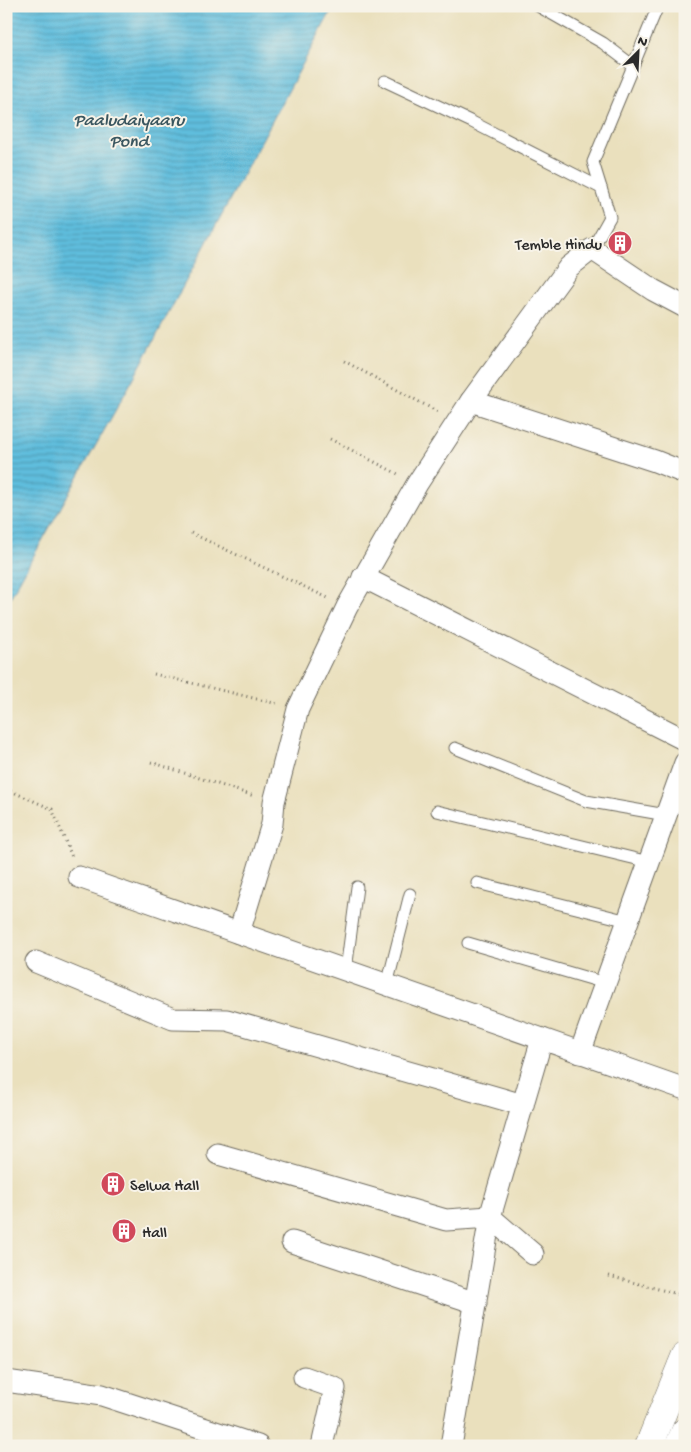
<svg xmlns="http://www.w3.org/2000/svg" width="691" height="1452" font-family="'Gochi Hand',sans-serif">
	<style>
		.water { fill: url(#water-rules); stroke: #457484 }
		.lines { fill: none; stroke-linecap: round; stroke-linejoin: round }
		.lane-casing { stroke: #6e6a5e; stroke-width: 13 }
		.street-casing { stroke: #6e6a5e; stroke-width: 23 }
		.highway-casing { stroke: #6e6a5e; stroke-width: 29 }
		.path { stroke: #6e6a5e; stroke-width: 3; stroke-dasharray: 1 4; stroke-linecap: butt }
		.lane { stroke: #fff; stroke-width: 11 }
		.street { stroke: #fff; stroke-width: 21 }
		.highway { stroke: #fff; stroke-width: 28 }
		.labels { text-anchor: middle; stroke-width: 4; stroke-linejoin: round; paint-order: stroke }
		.poi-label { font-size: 16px; fill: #2b2b2b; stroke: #f7f3e8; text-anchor: start }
		.water-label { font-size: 18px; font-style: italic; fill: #3b5760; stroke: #f7f3e8 }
	</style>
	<defs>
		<pattern id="water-rules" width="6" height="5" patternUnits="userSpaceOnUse" patternTransform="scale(1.25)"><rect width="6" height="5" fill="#5fbddd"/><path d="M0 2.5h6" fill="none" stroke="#4f9ab3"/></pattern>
	</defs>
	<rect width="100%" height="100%" fill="#f7f3e8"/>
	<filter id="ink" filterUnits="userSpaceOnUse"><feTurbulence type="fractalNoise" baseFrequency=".02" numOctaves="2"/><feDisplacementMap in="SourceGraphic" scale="10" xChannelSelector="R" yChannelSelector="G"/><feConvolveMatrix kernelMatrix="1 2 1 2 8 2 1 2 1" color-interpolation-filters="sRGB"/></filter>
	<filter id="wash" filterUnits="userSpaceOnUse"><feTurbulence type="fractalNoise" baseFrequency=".0096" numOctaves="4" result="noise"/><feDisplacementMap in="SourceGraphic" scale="20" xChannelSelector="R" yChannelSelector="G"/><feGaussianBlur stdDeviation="1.12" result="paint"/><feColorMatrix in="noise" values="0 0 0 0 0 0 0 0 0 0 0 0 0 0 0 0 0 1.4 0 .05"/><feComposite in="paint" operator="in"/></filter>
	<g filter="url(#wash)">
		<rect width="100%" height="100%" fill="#eae0bd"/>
		<path class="water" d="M6 6H334L137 372 6 605Z"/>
	</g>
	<g filter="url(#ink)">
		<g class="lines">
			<defs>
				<g id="lane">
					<path d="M538 6 603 43 632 65"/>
					<path d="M385 81 472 122 601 188"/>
					<path d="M592 249 610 217 593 162 658 6"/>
					<path d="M455 748 586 801 666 815"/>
					<path d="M437 811 649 862"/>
					<path d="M477 883 628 921"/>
					<path d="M468 943 605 983"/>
					<path d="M346 970 357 887"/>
					<path d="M387 985 410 894"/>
				</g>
				<g id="street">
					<path d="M471 401 655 461 685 473"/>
					<path d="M363 577 685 740"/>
					<path d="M79 877 685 1089"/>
					<path d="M239 933 272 824 274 802 298 709 347 607 417 484 471 401 569 267 592 249 653 290 685 307"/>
					<path d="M36 962 173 1019 227 1020 523 1105"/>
					<path d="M580 1053 685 763"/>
					<path d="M218 1154 446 1220 490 1217 533 1254"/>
					<path d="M292 1242 476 1303"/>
					<path d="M304 1377 335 1388 322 1446"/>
					<path d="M6 1381 102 1395 258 1446"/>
					<path d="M451 1446 490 1217 542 1039"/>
				</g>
				<g id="highway">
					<path d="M649 1446 685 1357"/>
					<path d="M679 1446 685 1432"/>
				</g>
			</defs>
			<use href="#lane" class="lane-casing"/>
			<use href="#street" class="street-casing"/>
			<use href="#highway" class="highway-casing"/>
			<g class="path">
				<path d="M344 361 438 412"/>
				<path d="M330 439 398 474"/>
				<path d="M191 533 328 598"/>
				<path d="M154 674 278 704"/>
				<path d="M151 762 254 796"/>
				<path d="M6 789 52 809 72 857"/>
				<path d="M609 1276 685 1296"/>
			</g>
			<use href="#lane" class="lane"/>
			<use href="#street" class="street"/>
			<use href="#highway" class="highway"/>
		</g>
	</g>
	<defs>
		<symbol id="building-disc" viewBox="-11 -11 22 22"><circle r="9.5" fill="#d1495b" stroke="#f7f3e8"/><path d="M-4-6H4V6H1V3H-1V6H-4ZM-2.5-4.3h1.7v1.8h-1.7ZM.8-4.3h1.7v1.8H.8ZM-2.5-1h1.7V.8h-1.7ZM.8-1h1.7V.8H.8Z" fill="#fff"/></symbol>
	</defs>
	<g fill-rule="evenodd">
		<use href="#building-disc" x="606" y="229" width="28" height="28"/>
		<use href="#building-disc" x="99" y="1170" width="28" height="28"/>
		<use href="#building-disc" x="110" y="1217" width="28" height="28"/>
	</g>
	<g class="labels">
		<g class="poi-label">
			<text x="602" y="249" text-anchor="end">Temble Hindu</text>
			<text x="130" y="1190">Selwa Hall</text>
			<text x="142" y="1237">Hall</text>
		</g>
		<g class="water-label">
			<text x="129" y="125">Paaludaiyaaru<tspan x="129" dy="21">Pond</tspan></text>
		</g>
	</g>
	<rect width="691" height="1452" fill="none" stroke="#f7f3e8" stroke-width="25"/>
	<g transform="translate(638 52) rotate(24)" stroke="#f7f3e8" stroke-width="4" paint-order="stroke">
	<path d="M0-4L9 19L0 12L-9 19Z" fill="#2b2b2b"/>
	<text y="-8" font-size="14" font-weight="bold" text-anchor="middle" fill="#2b2b2b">N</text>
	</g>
</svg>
